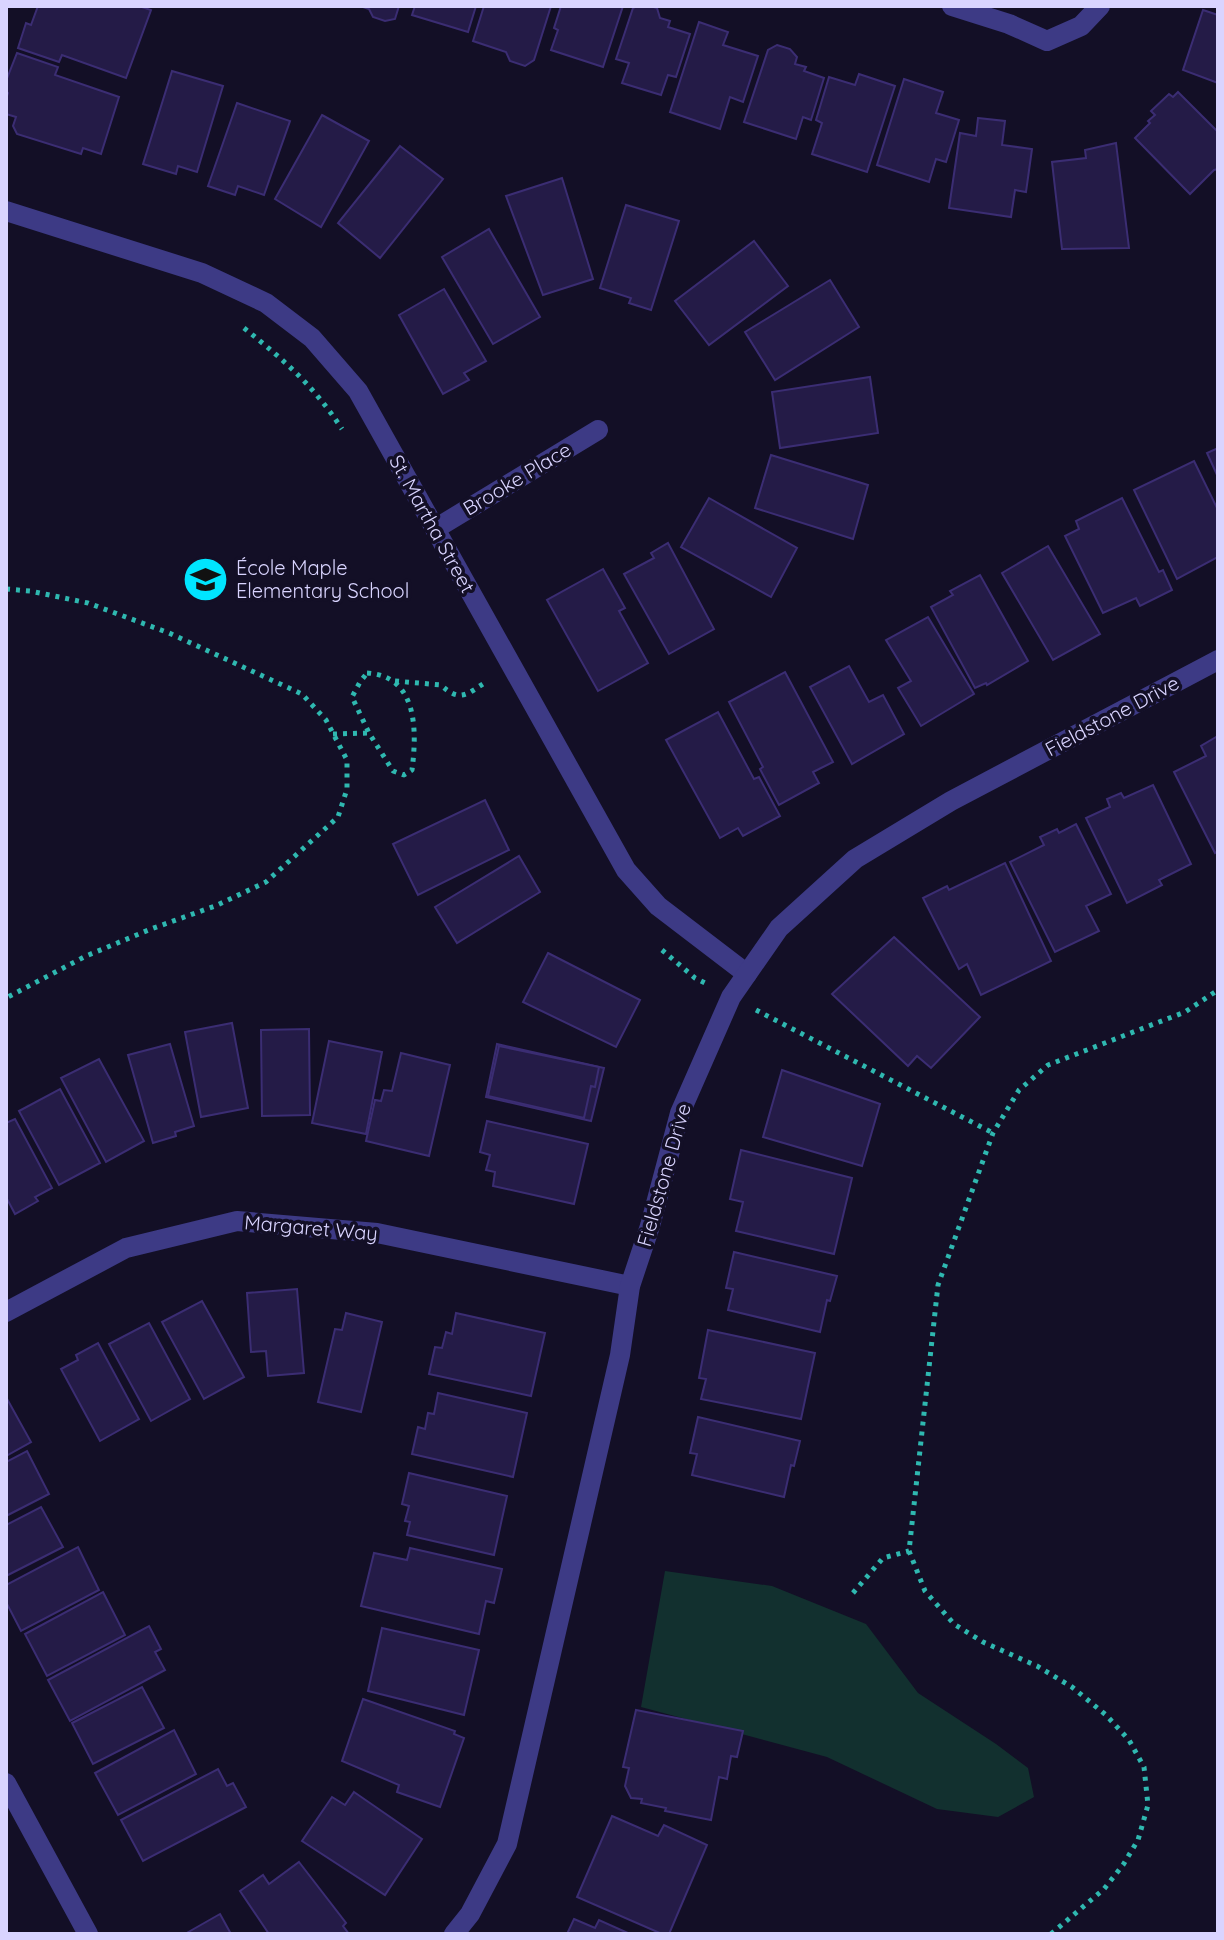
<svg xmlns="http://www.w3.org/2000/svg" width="1224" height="1940" font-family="Quicksand,sans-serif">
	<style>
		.green { fill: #12302f }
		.building { fill: #241b47; stroke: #3b2d73; stroke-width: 2 }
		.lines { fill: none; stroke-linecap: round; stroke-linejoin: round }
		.path { stroke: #2fb8b0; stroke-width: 5; stroke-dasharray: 4 6; stroke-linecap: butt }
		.street { stroke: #3d3a85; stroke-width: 20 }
		.labels { text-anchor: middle; stroke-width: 7; stroke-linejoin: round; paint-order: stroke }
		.street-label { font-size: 20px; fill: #d9d4ff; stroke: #130f26 }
		.poi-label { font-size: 20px; fill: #d9d4ff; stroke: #130f26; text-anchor: start }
	</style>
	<rect width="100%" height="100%" fill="#130f26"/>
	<path class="green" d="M665 1571 772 1586 866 1624 918 1693 996 1744 1028 1768 1034 1797 998 1817 937 1809 827 1757 641 1707Z"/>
	<g class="building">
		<path d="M38 6H139L151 10 126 78 62 55 59 62 18 48 26 23 31 25Z"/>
		<path d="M360 6H399L395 19 385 21 373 17 369 9Z"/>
		<path d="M415 6H476L468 32 412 15Z"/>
		<path d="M484 6H551L534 60 525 66 510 61 506 52 473 41Z"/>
		<path d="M561 6H623L603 67 551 50 558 30 554 28Z"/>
		<path d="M637 6H650L657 8 660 18 670 21 668 27 690 34 676 77 668 75 661 95 622 83 629 63 616 59 633 8Z"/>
		<path d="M1203 10 1218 15V83L1183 70Z"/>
		<path d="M699 22 728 32 723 45 758 56 743 102 730 97 720 129 670 112Z"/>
		<path d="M777 45 790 49 797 57 795 64 806 67 804 71 824 78 811 120 803 117 796 139 744 122 768 50Z"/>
		<path d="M17 53 58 67 55 75 119 97 101 154 83 148 81 154 17 134 13 126 16 117 6 114V99L8 93 6 91V81Z"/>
		<path d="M172 71 223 86 197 172 178 166 176 174 143 164Z"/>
		<path d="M859 74 895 86 867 172 812 154 822 123 816 120 829 77 855 85Z"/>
		<path d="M904 79 943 92 936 113 959 120 946 162 936 159 929 182 877 165Z"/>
		<path d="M1178 92 1218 132V169L1214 170 1190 194 1135 138 1150 123 1148 121 1155 115 1151 111 1169 94 1173 97Z"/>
		<path d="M237 103 290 121 264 195 238 186 235 195 208 186Z"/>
		<path d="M322 115 369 141 321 227 275 199Z"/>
		<path d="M978 118 1005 121 1002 145 1032 149 1026 192 1015 190 1011 217 949 208 960 133 976 136Z"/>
		<path d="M1116 143 1129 248 1062 249 1052 162 1086 158 1085 150Z"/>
		<path d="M400 146 443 179 380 258 338 223Z"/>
		<path d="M562 178 593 279 543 295 506 196Z"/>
		<path d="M626 205 679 221 651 310 629 303 631 298 600 288Z"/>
		<path d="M489 229 540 317 493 344 442 257Z"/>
		<path d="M754 241 788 286 709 345 675 301Z"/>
		<path d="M830 280 859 327 775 380 745 332Z"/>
		<path d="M444 289 486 361 464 373 469 380 443 394 399 315Z"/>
		<path d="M870 377 878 433 780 448 772 392Z"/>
		<path d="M1218 448V477L1207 453Z"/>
		<path d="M771 455 868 485 853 539 755 508Z"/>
		<path d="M1194 461 1218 510V557L1177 579 1134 490Z"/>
		<path d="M709 498 797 548 771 597 681 547Z"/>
		<path d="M1122 498 1159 572 1163 570 1172 590 1140 606 1136 598 1103 613 1065 536 1079 529 1076 521Z"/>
		<path d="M668 543 714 629 669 654 624 574 654 558 651 553Z"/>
		<path d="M1048 546 1100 634 1053 660 1002 573Z"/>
		<path d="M603 569 625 608 619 611 648 663 598 691 547 600Z"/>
		<path d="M980 575 1028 661 987 685 986 683 975 688 931 607 953 595 950 591Z"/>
		<path d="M928 617 974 694 921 726 898 688 911 681 886 640Z"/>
		<path d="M849 666 869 702 883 695 904 734 852 764 810 687Z"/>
		<path d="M785 672 833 762 813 772 819 783 779 805 760 769 763 767 729 702Z"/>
		<path d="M718 712 754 779 759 777 780 816 743 836 738 828 720 838 666 740Z"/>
		<path d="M1216 737 1218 740V851L1215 853 1174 772 1206 756 1201 746Z"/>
		<path d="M1153 785 1191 864 1159 880 1162 885 1127 903 1086 818 1110 807 1107 799 1121 793 1124 798Z"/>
		<path d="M485 800 509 850 418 895 393 844Z"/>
		<path d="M1076 824 1111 894 1086 906 1099 931 1055 952 1010 862 1044 845 1040 837 1057 829 1059 833Z"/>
		<path d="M519 856 540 892 457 943 435 907Z"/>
		<path d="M1005 863 1051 961 981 995 967 964 959 969 923 898 947 886 949 890Z"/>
		<path d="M894 937 980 1017 931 1068 917 1056 908 1066 832 994Z"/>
		<path d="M548 953 640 1000 616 1047 523 1002Z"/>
		<path d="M232 1023 248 1108 201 1117 185 1032Z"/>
		<path d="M309 1029 310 1115 262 1116 261 1030Z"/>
		<path d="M329 1041 382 1052 366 1134 312 1123Z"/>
		<path d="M170 1044 194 1126 175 1132 176 1136 153 1143 128 1055Z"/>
		<path d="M497 1044 604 1068 591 1121 486 1097Z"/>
		<path d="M499 1046 599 1067 595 1087 591 1086 584 1118 488 1096Z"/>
		<path d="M401 1053 450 1065 429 1156 366 1141 375 1100 381 1101 384 1090 392 1091Z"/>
		<path d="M99 1059 144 1141 106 1162 61 1078Z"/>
		<path d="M782 1070 880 1104 862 1166 763 1137Z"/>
		<path d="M60 1089 100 1163 59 1185 19 1111Z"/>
		<path d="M15 1119 52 1188 35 1197 38 1201 15 1214 6 1197V1123Z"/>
		<path d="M487 1121 588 1144 574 1204 493 1186 495 1172 486 1170 490 1155 480 1152Z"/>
		<path d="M741 1150 852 1178 834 1254 736 1231 743 1202 730 1199Z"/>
		<path d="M734 1252 837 1276 830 1301 827 1300 820 1332 728 1310 733 1289 726 1288Z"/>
		<path d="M297 1289 304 1373 268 1376 266 1351 251 1352 247 1293Z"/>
		<path d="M202 1301 244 1377 204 1399 162 1322Z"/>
		<path d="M346 1313 382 1322 361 1412 318 1402 335 1329 342 1330Z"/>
		<path d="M456 1313 545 1333 531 1396 429 1374 435 1347 442 1348 446 1332 452 1334Z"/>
		<path d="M149 1323 190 1399 151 1421 109 1344Z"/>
		<path d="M708 1330 815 1353 801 1419 701 1399 706 1379 699 1378Z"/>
		<path d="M98 1343 139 1419 100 1441 61 1369 78 1360 76 1355Z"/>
		<path d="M438 1393 527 1413 513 1477 412 1454 418 1427 425 1429 428 1413 434 1414Z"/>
		<path d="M6 1397 31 1442 6 1456Z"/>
		<path d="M698 1417 800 1441 794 1466 791 1465 784 1497 692 1475 697 1454 690 1453Z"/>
		<path d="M27 1451 49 1494 6 1516V1462Z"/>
		<path d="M409 1473 507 1496 494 1555 407 1535 410 1522 405 1521 409 1506 402 1504Z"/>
		<path d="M41 1507 63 1547 6 1576V1525Z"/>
		<path d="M78 1547 99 1590 21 1631 6 1602V1585Z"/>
		<path d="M410 1548 502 1569 494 1603 486 1601 479 1634 361 1606 374 1553 407 1560Z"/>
		<path d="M103 1592 125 1635 47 1676 25 1634Z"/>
		<path d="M149 1626 161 1649 155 1652 165 1670 70 1721 48 1680Z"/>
		<path d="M382 1628 479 1650 464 1715 368 1691Z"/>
		<path d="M142 1687 164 1728 93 1764 72 1723Z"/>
		<path d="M363 1699 455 1731 454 1734 464 1738 440 1807 397 1792 399 1785 342 1761Z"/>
		<path d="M636 1710 743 1731 737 1757 731 1756 727 1779 719 1777 711 1820 665 1811 666 1808 641 1803 642 1799 631 1798 625 1786 629 1768 623 1767Z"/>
		<path d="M174 1730 196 1774 118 1815 95 1773Z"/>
		<path d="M218 1769 227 1786 233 1783 246 1807 143 1861 121 1820Z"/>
		<path d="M354 1792 422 1839 385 1895 302 1841 332 1797 345 1805Z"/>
		<path d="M612 1816 658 1836 664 1825 707 1845 669 1934H662L577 1897Z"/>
		<path d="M299 1862 346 1923 343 1926 349 1934H269L240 1891 263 1875 269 1884Z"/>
		<path d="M220 1914 231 1934H185Z"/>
		<path d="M574 1919 595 1928 599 1920 630 1934H567Z"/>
	</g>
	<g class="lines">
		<g class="path">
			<path d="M244 328C285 361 313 385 342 429"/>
			<path d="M6 589 30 591 88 603 169 633 302 694 326 720 347 760V789L338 817 266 882 215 906 151 929 86 956 6 998"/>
			<path d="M367 673C418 676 417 731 412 770L404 775 393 771 369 733 352 697 360 682Z"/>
			<path d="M395 681 441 685C460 703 467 694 486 682"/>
			<path d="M333 734 369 733"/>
			<path d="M662 950 695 978 705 983"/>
			<path d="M756 1010 993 1133"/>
			<path d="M853 1593 883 1558 909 1551"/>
			<path d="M1051 1934 1104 1889 1123 1865 1138 1840 1148 1805 1144 1767 1129 1740 1106 1715 1072 1687 1037 1666 983 1642 954 1624 925 1591 909 1551 938 1285 993 1133 1019 1090 1048 1065 1185 1012 1218 990"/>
		</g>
		<g class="street">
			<path d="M952 6 1009 24 1047 41 1081 26 1100 6"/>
			<path d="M6 211 202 273 266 303 312 338 358 391 626 870 658 906 747 974"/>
			<path d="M435 529 598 430"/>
			<path d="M6 1312 126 1248 237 1221 377 1233 630 1286"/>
			<path d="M6 1783 88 1934"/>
			<path d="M454 1934 470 1914 507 1844 620 1355 630 1286 650 1226 680 1113 731 997 779 928 855 859 951 801 1218 660"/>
		</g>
	</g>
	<defs>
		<symbol id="school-disc" viewBox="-11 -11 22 22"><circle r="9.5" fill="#00e5ff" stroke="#130f26"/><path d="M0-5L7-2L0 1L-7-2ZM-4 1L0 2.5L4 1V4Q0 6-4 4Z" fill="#111"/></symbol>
	</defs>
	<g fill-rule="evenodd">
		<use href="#school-disc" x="180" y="554" width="51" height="51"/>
	</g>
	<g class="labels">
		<g class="street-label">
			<text transform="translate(517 479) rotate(-31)" y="7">Brooke Place</text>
			<text transform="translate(432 524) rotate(61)" y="7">St. Martha Street</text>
			<text transform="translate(1112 716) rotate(-28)" y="7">Fieldstone Drive</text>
			<text transform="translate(664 1175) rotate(-74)" y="7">Fieldstone Drive</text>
			<text transform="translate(311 1228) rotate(5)" y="7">Margaret Way</text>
		</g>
		<g class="poi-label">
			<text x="236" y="575">École Maple<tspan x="236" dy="23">Elementary School</tspan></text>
		</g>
	</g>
	<rect width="1224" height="1940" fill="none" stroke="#d9d4ff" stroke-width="16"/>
</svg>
